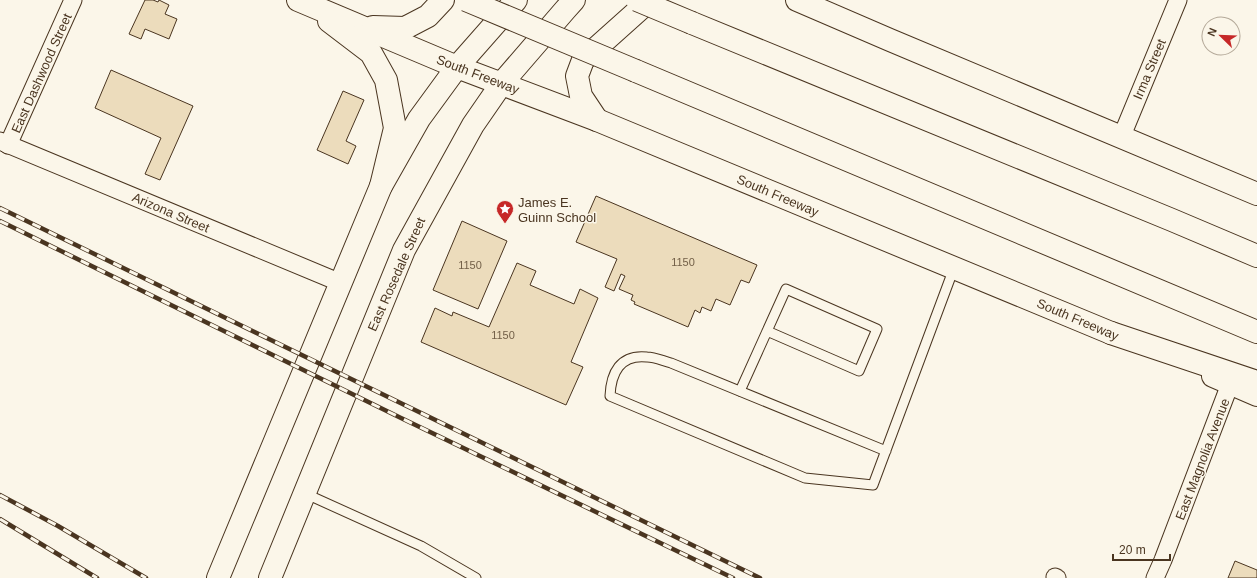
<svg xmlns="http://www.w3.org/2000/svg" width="1257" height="578" font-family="Arial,sans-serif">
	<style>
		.building { fill: #ecdcbc; stroke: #4a3520 }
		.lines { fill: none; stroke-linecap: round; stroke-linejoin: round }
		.lane-casing { stroke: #4a3520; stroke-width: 11 }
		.street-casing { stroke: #4a3520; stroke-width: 19 }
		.secondary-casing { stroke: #4a3520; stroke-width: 24 }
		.primary-casing { stroke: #4a3520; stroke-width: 24 }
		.highway-casing { stroke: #4a3520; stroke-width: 24 }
		.lane { stroke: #fbf6e9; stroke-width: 9 }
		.street { stroke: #fbf6e9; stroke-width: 17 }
		.secondary { stroke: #fbf6e9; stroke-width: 22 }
		.primary { stroke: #fbf6e9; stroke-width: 22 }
		.highway { stroke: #fbf6e9; stroke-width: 22 }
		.rail-casing { stroke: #4a3520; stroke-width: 4.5 }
		.rail { stroke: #fbf6e9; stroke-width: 3; stroke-dasharray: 9; stroke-linecap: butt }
		.highway-bridge-casing { stroke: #4a3520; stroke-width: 24; stroke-linecap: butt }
		.highway-bridge { stroke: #fbf6e9; stroke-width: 22 }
		.labels { text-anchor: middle; stroke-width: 3; stroke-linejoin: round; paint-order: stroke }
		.number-label { font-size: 11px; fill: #725f47 }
		.street-label { font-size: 13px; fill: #4a3520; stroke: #fbf6e9 }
		.poi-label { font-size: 13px; fill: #4a3520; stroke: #fbf6e9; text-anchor: start }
	</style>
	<rect width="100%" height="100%" fill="#fbf6e9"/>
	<g class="building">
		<path d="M145 0H153L158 2 159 0 169 5 165 14 177 19 169 39 145 29 141 39 129 34Z"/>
		<path d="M111 70 193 106 160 180 145 174 161 138 95 108Z"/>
		<path d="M343 91 364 100 346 141 356 146 348 164 317 150Z"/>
		<path d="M596 196 757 265 749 283 741 280 730 305 716 299 711 311 702 307 700 313 695 310 688 327 634 304 635 302 631 300 633 295 619 289 625 276 621 274 614 291 605 287 617 259 576 242Z"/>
		<path d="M462 221 507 241 478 309 433 290Z"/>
		<path d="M517 263 536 271 530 285 574 304 580 289 598 298 571 362 583 367 566 405 421 342 435 308 452 316 453 312 489 327Z"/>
		<path d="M1235 561 1257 570V578H1228Z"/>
	</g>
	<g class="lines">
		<defs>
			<g id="lane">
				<path d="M740 391 786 289 877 329 859 371 767 331"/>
				<path d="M886 451 671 363C663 361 655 357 647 357 620 354 611 373 610 396L805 478 873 485C900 413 927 341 954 268"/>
				<path d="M304 493 421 546 476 578"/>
			</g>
			<g id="street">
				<path d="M1121 138 1178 0"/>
				<path d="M0 141 341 283"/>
				<path d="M8 145 73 0"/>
				<path d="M1055 577 1057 578"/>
				<path d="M1155 578 1163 560 1230 384"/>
			</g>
			<g id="secondary">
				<path d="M1213 376 1257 395"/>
				<path d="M218 578 381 186 419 119 457 67"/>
				<path d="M270 578 404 250 473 125 502 83"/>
			</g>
			<g id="primary">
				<path d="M298 0 457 67 597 120 1111 333"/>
				<path d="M797 0 890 40 1257 194"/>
				<path d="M329 21 371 53 386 80 395 128 381 186"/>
				<path d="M373 27 405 28 428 16 443 0"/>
				<path d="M457 67 516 0"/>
				<path d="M502 83 565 10 574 0"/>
				<path d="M597 120 581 96 577 76 583 60 650 0"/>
			</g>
			<g id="highway">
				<path d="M692 23 1172 220 1257 256"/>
				<path d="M636 71 1257 332"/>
				<path d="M1111 333 1257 382"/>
			</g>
		</defs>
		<use href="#lane" class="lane-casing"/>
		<use href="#street" class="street-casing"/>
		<use href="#secondary" class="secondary-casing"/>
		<use href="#primary" class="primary-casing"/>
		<use href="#highway" class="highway-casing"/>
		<use href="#lane" class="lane"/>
		<use href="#street" class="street"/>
		<use href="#secondary" class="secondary"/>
		<use href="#primary" class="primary"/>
		<use href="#highway" class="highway"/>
		<defs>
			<g id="rail">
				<path d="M0 208 760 578"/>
				<path d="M0 221 401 418 733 578"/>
				<path d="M0 495 58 526 146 578"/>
				<path d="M0 519 97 578"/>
			</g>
		</defs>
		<use href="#rail" class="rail-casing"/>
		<use href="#rail" class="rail"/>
		<defs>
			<g id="highway-bridge">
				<path d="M466 0 636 71"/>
				<path d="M637 0 692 23"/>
			</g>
		</defs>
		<use href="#highway-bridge" class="highway-bridge-casing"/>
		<use href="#highway-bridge" class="highway-bridge"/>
	</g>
	<defs>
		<symbol id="sight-pin" viewBox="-11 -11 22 30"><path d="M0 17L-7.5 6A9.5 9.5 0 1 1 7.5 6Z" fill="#c62828" stroke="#fbf6e9"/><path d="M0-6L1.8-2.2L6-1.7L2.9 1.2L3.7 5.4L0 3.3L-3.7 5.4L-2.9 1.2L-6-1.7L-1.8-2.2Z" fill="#fff"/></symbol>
	</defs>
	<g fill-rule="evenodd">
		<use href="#sight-pin" x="495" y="199" width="20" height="27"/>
	</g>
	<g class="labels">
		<g class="number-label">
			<text x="683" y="266">1150</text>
			<text x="470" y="269">1150</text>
			<text x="503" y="339">1150</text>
		</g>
		<g class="street-label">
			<text transform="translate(1149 69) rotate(-67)" y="5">Irma Street</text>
			<text transform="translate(41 73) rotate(-66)" y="5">East Dashwood Street</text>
			<text transform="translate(478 74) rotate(21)" y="5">South Freeway</text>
			<text transform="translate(778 195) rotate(23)" y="5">South Freeway</text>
			<text transform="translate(171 212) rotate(23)" y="5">Arizona Street</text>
			<text transform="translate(396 274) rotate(-66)" y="5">East Rosedale Street</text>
			<text transform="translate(1078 319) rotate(23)" y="5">South Freeway</text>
			<text transform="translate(1202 459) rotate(-69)" y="5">East Magnolia Avenue</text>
		</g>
		<g class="poi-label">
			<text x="518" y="207">James E.<tspan x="518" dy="15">Guinn School</tspan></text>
		</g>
	</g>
	<g transform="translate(1221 36) rotate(293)"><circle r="19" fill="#fbf6e9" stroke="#b4a999"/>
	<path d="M0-3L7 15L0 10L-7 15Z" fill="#c62828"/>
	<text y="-6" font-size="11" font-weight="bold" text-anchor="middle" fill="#4a3520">N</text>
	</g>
	<path d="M1113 554v6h57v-6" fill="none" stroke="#4a3520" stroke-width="2"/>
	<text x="1119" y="554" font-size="12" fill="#4a3520" stroke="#fbf6e9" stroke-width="3" paint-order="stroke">20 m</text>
</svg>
